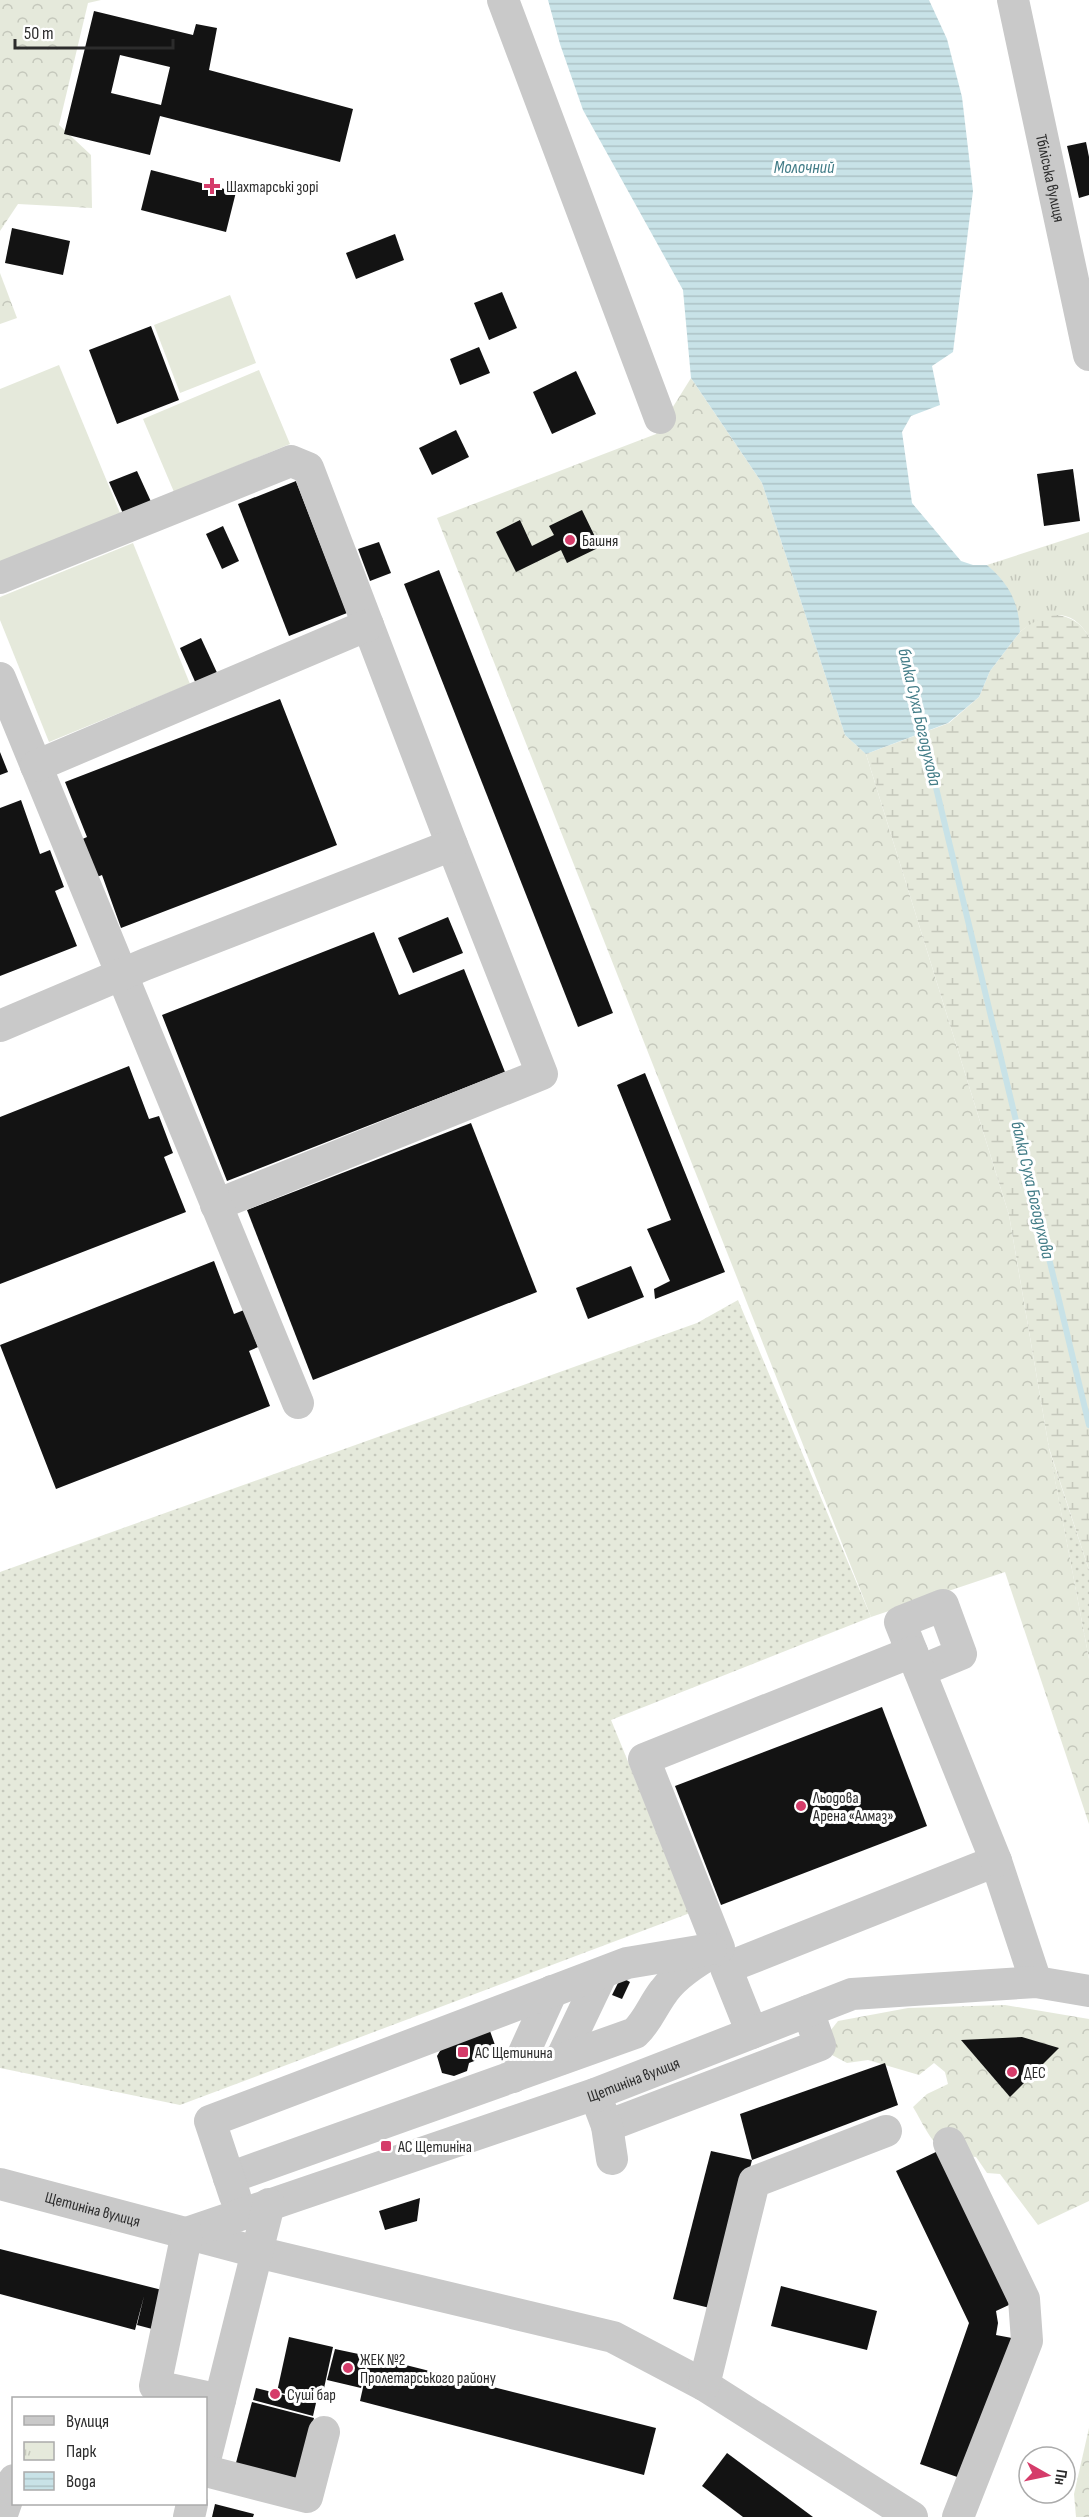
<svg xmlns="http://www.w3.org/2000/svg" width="1089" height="2517" font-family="'Sofia Sans Condensed',sans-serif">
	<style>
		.grass { fill: url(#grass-dots) }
		.forest { fill: url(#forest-crowns) }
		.wetland { fill: url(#wetland-marsh) }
		.park { fill: url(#park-tufts) }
		.garden { fill: #e5e9db }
		.water { fill: url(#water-rules) }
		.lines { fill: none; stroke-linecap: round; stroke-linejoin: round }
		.stream { stroke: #c8e2e7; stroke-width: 6 }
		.building { fill: #131313; fill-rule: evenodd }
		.minor { stroke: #c9c9c9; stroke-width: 32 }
		.poi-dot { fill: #d53c6a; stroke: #fff; stroke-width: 2 }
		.labels { text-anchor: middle; stroke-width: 6; stroke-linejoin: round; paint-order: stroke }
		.street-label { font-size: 16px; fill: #2c2c2c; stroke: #fff }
		.poi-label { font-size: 16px; fill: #2c2c2c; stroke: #fff; text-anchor: start }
		.water-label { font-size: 18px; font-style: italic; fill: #427c87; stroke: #fff }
	</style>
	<defs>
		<pattern id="grass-dots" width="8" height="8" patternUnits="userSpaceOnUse" patternTransform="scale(1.5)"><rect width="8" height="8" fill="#e5e9db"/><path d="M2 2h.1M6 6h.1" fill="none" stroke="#c5c8bc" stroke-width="1.8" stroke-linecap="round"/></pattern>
		<pattern id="forest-crowns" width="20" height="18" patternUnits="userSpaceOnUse" patternTransform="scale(1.5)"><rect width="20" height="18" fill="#e5e9db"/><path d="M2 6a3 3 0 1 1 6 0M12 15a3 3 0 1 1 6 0" fill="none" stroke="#c5c8bc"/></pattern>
		<pattern id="wetland-marsh" width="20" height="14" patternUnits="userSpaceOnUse" patternTransform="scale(1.5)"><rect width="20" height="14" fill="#e5e9db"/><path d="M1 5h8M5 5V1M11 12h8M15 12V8" fill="none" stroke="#c5c8bc"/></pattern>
		<pattern id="park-tufts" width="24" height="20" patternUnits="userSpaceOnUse" patternTransform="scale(1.5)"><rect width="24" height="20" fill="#e5e9db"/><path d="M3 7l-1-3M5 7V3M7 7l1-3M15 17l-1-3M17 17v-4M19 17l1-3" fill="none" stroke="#c5c8bc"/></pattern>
		<pattern id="water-rules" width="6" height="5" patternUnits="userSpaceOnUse" patternTransform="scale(1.5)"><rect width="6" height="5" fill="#c8e2e7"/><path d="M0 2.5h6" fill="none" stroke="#acc2c6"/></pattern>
	</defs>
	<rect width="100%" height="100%" fill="#fff"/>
	<g class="grass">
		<path d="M738 1300 871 1617 611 1720 690 1913 180 2105 0 2068V1572L697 1323Z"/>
		<path d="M1049 1449 1089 1570V1659Z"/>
	</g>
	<g class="forest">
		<path d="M0 0H101L88 3 59 125 91 155 92 208 18 204 0 231Z"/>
		<path d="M0 273 17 318 0 324Z"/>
		<path d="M691 378 762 483 845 735 866 754 1009 1215 1049 1448 1089 1659V1824L1005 1572 871 1617 437 518 656 434Z"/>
		<path d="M1005 2005 1089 2019V2201L1038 2225 1000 2174 987 2173 976 2157C933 2153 933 2141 913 2107L927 2094 948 2084 945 2072 934 2063 919 2075 868 2060 847 2063 832 2055 827 2035 838 2021 908 2008Z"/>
		<path d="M1089 2428V2517H1076L1074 2494Z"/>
	</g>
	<path class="wetland" d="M1051 614C1069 616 1080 621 1089 637V1570L1049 1448 1009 1215 866 754 949 723 979 697 990 671 1020 632 1034 620Z"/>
	<path class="park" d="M1089 532V637C1071 605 1044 612 1020 632 1019 607 1005 581 987 565Z"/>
	<g class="garden">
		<path d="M230 295 256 363 180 393 154 325Z"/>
		<path d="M59 365 120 513 0 563V389Z"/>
		<path d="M259 370 290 444 174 492 143 419Z"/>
		<path d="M133 543 190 684 49 742 0 620V597Z"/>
	</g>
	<path class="water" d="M548 0H929L947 39 962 97 973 191 953 352 932 366 940 405 911 416 902 432 912 503 961 561 973 565H987C1009 584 1019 602 1020 632L990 671 979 697 948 723 866 754 845 735 762 483 691 378 683 290 583 110 560 44Z"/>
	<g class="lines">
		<path class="stream" d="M921 725 1089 1425"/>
	</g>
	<g class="building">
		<path d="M94 11 193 35 196 24 217 28 209 70 353 109 340 162 160 116 150 155 64 134ZM120 55 170 67 161 105 111 93Z"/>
		<path d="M1086 142 1089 157V195L1079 198 1067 146Z"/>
		<path d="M151 170 236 192 226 232 141 210Z"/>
		<path d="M12 228 70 241 63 275 5 263Z"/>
		<path d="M395 234 404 260 356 279 346 253Z"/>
		<path d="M502 292 517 328 489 340 474 303Z"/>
		<path d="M151 326 179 400 117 424 89 350Z"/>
		<path d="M479 347 490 373 460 385 450 359Z"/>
		<path d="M576 371 596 414 552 434 533 392Z"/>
		<path d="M456 430 469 457 432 475 419 448Z"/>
		<path d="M1073 469 1080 521 1044 526 1037 474Z"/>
		<path d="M137 471 153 506 125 518 109 482Z"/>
		<path d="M296 481 347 613 289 636 238 504Z"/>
		<path d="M582 510 600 547 567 563 561 550 516 572 496 532 520 520 532 546 554 535 549 526Z"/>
		<path d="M223 526 239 561 222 569 206 534Z"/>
		<path d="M379 542 391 573 370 581 358 549Z"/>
		<path d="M439 570 613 1013 578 1027 404 584Z"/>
		<path d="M201 638 219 677 197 686 180 648Z"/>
		<path d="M280 699 337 845 121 928 102 875 92 879 78 841 87 837 65 782Z"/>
		<path d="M0 752 8 772 0 775Z"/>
		<path d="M21 800 40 854 50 850 64 887 55 891 77 946 0 976V808Z"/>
		<path d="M448 917 463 953 413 973 398 938Z"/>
		<path d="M374 932 399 995 464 969 505 1072 227 1181 162 1015Z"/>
		<path d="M129 1066 149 1119 159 1116 173 1153 164 1157 186 1212 0 1284V1117Z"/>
		<path d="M645 1073 725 1272 655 1299 654 1289 670 1281 647 1229 671 1220 617 1085Z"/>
		<path d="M471 1123 537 1292 313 1380 247 1210Z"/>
		<path d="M214 1261 234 1314 244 1310 258 1347 249 1351 270 1406 56 1489 0 1345Z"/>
		<path d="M631 1266 644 1297 588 1319 576 1288Z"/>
		<path d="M882 1707 927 1826 721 1905 675 1786Z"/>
		<path d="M621 1977 630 1982 622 1999 612 1995Z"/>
		<path d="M490 2031 495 2045 486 2050 485 2057 469 2063 467 2071 454 2076 442 2073 437 2056 443 2046Z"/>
		<path d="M1022 2037 1059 2048 1010 2097 961 2040Z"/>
		<path d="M885 2063 898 2105 752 2160 740 2114Z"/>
		<path d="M711 2151 752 2160 714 2309 673 2299Z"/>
		<path d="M938 2151 1011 2304 996 2311 998 2323 996 2335 1012 2338 963 2479 920 2464 969 2323 896 2171Z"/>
		<path d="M420 2198 417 2221 385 2230 379 2211Z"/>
		<path d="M0 2249 166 2291 156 2330 137 2325 144 2296 135 2330 0 2294Z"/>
		<path d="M781 2286 877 2311 867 2350 771 2326Z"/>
		<path d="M289 2337 333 2347 321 2402 277 2392Z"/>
		<path d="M335 2349 368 2356 361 2388 327 2380Z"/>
		<path d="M370 2356 656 2428 644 2475 360 2401Z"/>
		<path d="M256 2388 316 2403 313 2416 253 2400Z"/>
		<path d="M252 2402 314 2418 297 2492 232 2478Z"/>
		<path d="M727 2453 813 2517H743L702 2486Z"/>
		<path d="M215 2504 254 2514 253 2517H212Z"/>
	</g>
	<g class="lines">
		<g class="minor">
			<path d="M503 0 660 418"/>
			<path id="s1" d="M1013 0 1089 355"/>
			<path d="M0 578 291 461 308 468 452 845 542 1074 216 1205"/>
			<path d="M0 678 298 1403"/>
			<path d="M36 766 368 625"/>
			<path d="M0 1026 146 964 452 845"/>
			<path d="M912 1652 900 1622 943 1605 961 1654 920 1671"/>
			<path d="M752 2033 726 1968 996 1861 1036 1982"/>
			<path d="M561 2059 602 1973"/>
			<path d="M513 2077 552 1991"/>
			<path d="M595 2094 607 2126 820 2045 808 2011"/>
			<path d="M607 2126 612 2159"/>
			<path d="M949 2143 1024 2299 1027 2341 958 2517"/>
			<path d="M229 2178 635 2033C648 2021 653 2005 664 1991 677 1973 700 1960 719 1948L644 1759 912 1652 996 1861"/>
			<path id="s2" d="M0 2184 257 2252 613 2337 704 2385 912 2517"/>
			<path d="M235 2196 210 2121 627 1963 711 1949"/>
			<path id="s3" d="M187 2233 595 2094 852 1994 1036 1982 1089 1991"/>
			<path d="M187 2233 155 2386 220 2400"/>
			<path d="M704 2385 754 2182 886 2131"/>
			<path d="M206 2456 269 2204"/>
			<path d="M206 2471 307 2497 324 2432"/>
			<path d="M1 2517 14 2480"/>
			<path d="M189 2517 192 2504"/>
		</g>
	</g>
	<g class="poi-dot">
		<path d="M209 177h6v6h6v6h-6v6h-6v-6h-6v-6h6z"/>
		<circle cx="570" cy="540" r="6"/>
		<circle cx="801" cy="1806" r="6"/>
		<rect x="457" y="2046" width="12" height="12" rx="3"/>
		<circle cx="1012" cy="2072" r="6"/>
		<rect x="380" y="2140" width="12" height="12" rx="3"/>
		<circle cx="348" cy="2368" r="6"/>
		<circle cx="275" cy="2394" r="6"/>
	</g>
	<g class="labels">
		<g class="street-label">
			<text dy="6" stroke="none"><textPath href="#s1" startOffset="182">Тбіліська вулиця</textPath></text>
			<text dy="6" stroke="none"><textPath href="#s3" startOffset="472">Щетиніна вулиця</textPath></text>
			<text dy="6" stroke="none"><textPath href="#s2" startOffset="96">Щетиніна вулиця</textPath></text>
		</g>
		<g class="poi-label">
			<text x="226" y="192">Шахтарські зорі</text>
			<text x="582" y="546">Башня</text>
			<text x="813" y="1803">Льодова<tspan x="813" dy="18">Арена «Алмаз»</tspan></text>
			<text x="475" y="2058">АС Щетинина</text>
			<text x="1024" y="2078">ДЕС</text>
			<text x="398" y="2152">АС Щетиніна</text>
			<text x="360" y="2365">ЖЕК №2<tspan x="360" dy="18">Пролетарського району</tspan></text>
			<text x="287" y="2400">Суші бар</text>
		</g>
		<g class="water-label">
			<text x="804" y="173">Молочний</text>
			<text transform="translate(920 717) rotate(77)" y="6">балка Суха Богодухова</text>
			<text transform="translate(1033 1190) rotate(77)" y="6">балка Суха Богодухова</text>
		</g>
	</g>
	<rect x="12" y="2397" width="195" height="108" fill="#ffffff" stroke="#ababab" stroke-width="1.5"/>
	<rect x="24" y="2416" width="30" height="9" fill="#c9c9c9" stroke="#ababab" stroke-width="1.5"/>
	<text x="66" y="2427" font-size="18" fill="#2c2c2c">Вулиця</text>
	<rect x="24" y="2442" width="30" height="18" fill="url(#park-tufts)" stroke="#ababab" stroke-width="1.5"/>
	<text x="66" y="2457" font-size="18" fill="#2c2c2c">Парк</text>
	<rect x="24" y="2472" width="30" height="18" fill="url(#water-rules)" stroke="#ababab" stroke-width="1.5"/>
	<text x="66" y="2487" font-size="18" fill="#2c2c2c">Вода</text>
	<g transform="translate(1047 2475) rotate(99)"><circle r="28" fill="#ffffff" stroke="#ababab" stroke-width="1.5"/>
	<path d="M0-4.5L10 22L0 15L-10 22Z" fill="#d53c6a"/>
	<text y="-9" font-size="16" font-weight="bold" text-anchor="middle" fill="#2c2c2c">Пн</text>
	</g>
	<path d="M15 39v9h158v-9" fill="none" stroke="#2c2c2c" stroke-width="3"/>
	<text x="24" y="39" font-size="18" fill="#2c2c2c" stroke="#ffffff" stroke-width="4.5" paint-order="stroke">50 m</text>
</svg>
